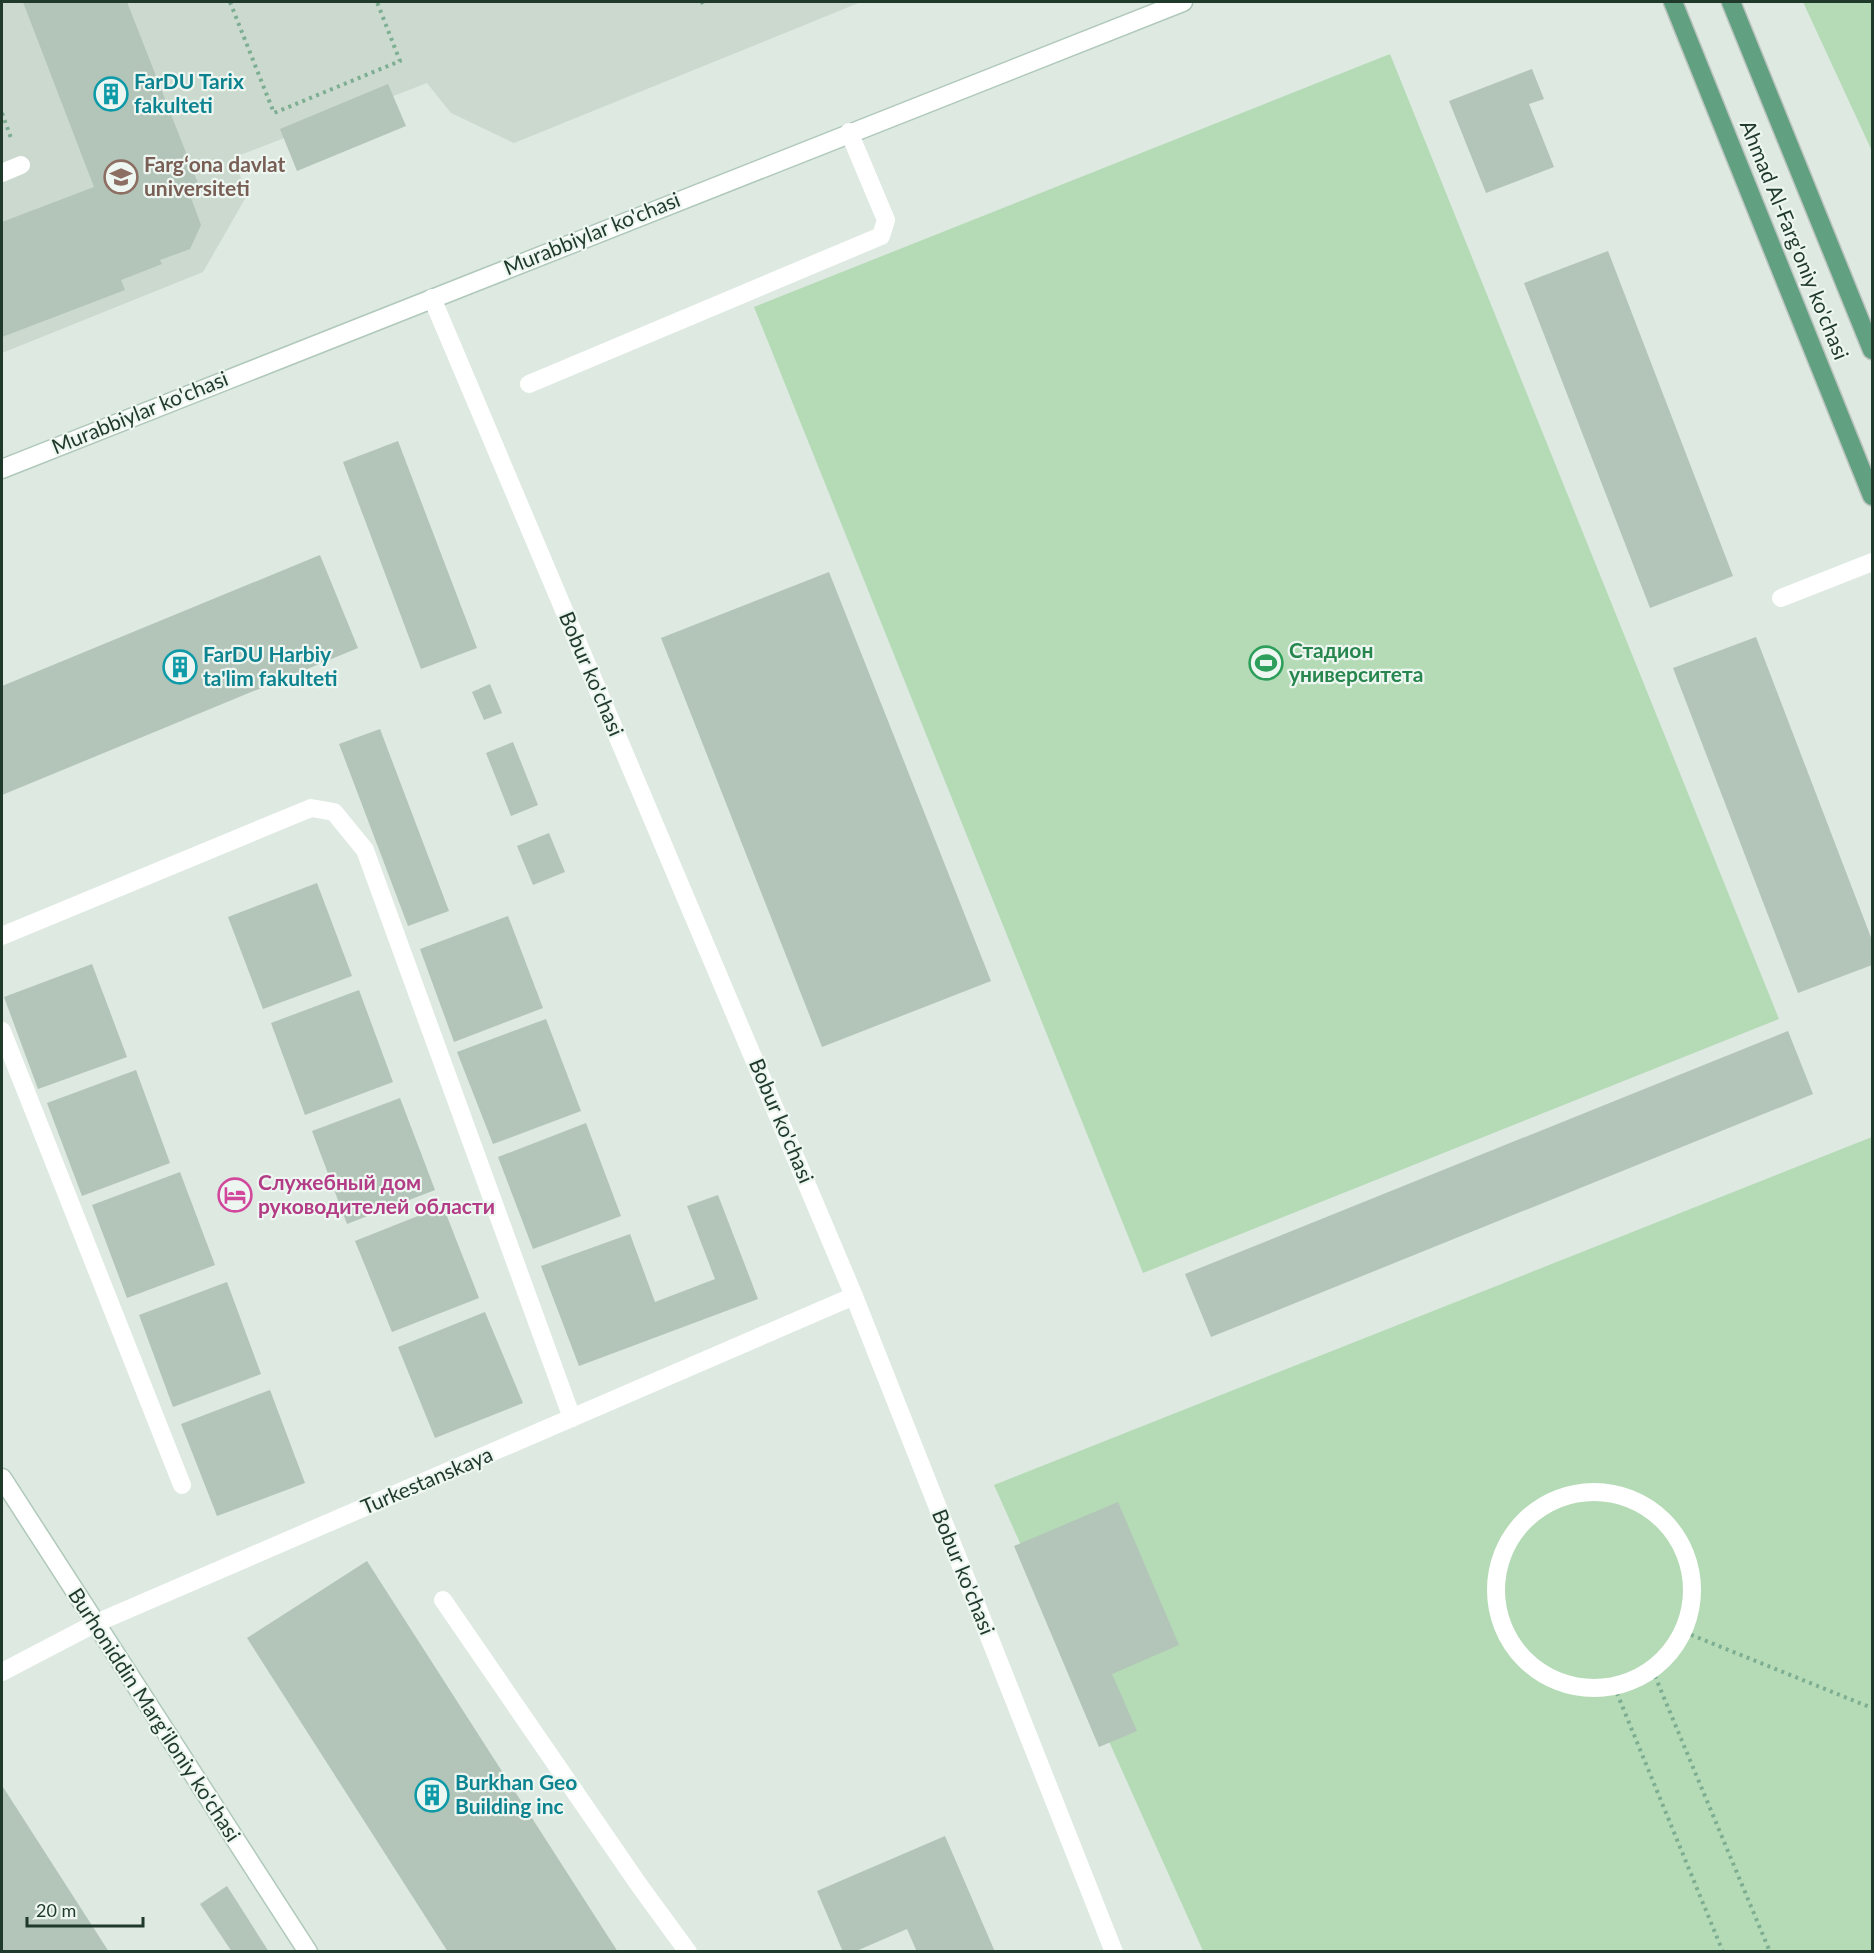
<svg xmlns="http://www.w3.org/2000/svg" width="1874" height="1953" font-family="Lato,sans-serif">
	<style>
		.built { fill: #cbd9cf }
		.green { fill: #b5dbb6 }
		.building { fill: #b3c4b9 }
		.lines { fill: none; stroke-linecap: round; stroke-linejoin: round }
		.secondary-casing { stroke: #b0c9ba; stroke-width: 21 }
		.primary-casing { stroke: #bcc4bf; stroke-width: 21 }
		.path { stroke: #7dae92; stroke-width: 4; stroke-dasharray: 3 4.5; stroke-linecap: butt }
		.lane { stroke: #fff; stroke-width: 18 }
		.street { stroke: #fff; stroke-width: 18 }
		.secondary { stroke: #fff; stroke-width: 18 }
		.primary { stroke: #61a080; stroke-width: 18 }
		.labels { text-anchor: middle; stroke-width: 4.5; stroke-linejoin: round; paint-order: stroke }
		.culture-label { font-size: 21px; font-weight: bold; fill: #0d838f; stroke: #edf6f0; text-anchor: start }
		.education-label { font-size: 21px; font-weight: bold; fill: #785e54; stroke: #edf6f0; text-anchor: start }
		.street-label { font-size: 21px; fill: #1f392b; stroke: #edf6f0 }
		.leisure-label { font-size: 21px; font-weight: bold; fill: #27864d; stroke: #edf6f0; text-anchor: start }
		.hotel-label { font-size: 21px; font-weight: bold; fill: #b23c85; stroke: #edf6f0; text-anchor: start }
	</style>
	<rect width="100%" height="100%" fill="#dde9e1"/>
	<path class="built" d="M2 2H861L514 143 451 113 427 83 235 157 246 197 203 272 2 353Z"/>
	<g class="green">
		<path d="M1803 2H1872V151Z"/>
		<path d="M1390 54 1779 1019 1143 1273 754 307Z"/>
		<path d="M1872 1137V1951H1203L994 1485Z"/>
	</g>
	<g class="building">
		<path d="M23 2H127L201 191 190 195 201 225 190 249 160 260 162 264 121 280 125 290 2 337V222L94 187Z"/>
		<path d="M1532 69 1544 99 1529 104 1554 167 1486 193 1449 101Z"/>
		<path d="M388 84 406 126 297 171 280 129Z"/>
		<path d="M1608 251 1733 576 1650 608 1524 283Z"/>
		<path d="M398 441 477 648 421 669 343 462Z"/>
		<path d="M320 555 358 648 2 795V686Z"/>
		<path d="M829 572 991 981 822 1047 661 638Z"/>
		<path d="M1756 637 1872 940V965L1798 993 1673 668Z"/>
		<path d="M490 684 502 713 484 720 472 692Z"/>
		<path d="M380 729 449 911 408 926 339 744Z"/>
		<path d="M513 742 538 805 511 816 486 753Z"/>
		<path d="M549 833 565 872 533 885 517 846Z"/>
		<path d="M317 883 352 976 263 1009 228 917Z"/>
		<path d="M508 916 543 1008 454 1042 420 949Z"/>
		<path d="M92 964 127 1057 38 1089 4 997Z"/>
		<path d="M359 990 393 1082 305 1115 271 1023Z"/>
		<path d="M546 1019 581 1111 493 1144 457 1052Z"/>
		<path d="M1788 1031 1813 1094 1211 1337 1185 1274Z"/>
		<path d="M136 1070 170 1163 82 1196 47 1103Z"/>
		<path d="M400 1098 435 1190 347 1224 312 1131Z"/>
		<path d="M586 1123 621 1216 533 1249 498 1157Z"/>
		<path d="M180 1172 215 1265 127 1298 92 1205Z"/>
		<path d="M718 1195 758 1299 579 1366 541 1266 630 1234 655 1302 715 1279 687 1206Z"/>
		<path d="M443 1206 479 1298 392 1332 355 1241Z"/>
		<path d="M227 1282 261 1374 173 1407 139 1315Z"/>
		<path d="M485 1312 523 1403 435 1438 398 1347Z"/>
		<path d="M270 1390 305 1483 217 1516 181 1424Z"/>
		<path d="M1118 1502 1179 1645 1112 1674 1137 1731 1099 1747 1014 1546Z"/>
		<path d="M367 1561 618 1952H448L247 1638Z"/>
		<path d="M3 1787 109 1952H2Z"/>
		<path d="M945 1836 995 1952H917L907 1929 854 1952H843L817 1891Z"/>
		<path d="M227 1886 269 1952H232L200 1904Z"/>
	</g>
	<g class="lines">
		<defs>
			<g id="secondary">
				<path d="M2 469 1183 2"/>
				<path d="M2 1478 308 1952"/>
			</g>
			<g id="primary">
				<path d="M1673 2 1872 496"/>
				<path d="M1731 2 1872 350"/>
			</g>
		</defs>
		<use href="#secondary" class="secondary-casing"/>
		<use href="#primary" class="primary-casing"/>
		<g class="path">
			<path d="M230 2 274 113 400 61 377 2"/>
			<path d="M702 2 703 4"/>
			<path d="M2 113 11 138"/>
			<path d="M1684 1632 1872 1708"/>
			<path d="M1652 1669 1770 1952"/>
			<path d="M1614 1686 1723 1952"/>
		</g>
		<g class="lane">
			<path d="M2 173 21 165"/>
			<path d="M529 384 881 236 886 220 849 132"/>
			<path d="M1781 598 1872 562"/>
			<path d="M2 936 311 808 334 812 365 850 572 1418"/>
			<path d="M2 1031 182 1485"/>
			<path d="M443 1600 639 1885 688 1952"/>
		</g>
		<g class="street">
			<path d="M432 298 854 1296 1114 1952"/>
			<circle cx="1594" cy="1590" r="98"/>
			<path d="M2 1672 94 1624 854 1296"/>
		</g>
		<use href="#secondary" class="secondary"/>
		<use href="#primary" class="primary"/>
	</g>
	<defs>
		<symbol id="building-ring" viewBox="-11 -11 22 22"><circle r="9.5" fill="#edf6f0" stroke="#0f9aa8" stroke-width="1.5"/><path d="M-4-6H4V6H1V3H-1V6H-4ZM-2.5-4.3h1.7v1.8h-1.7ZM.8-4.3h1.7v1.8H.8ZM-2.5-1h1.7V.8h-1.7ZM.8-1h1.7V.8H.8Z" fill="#0f9aa8"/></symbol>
		<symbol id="university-ring" viewBox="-11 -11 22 22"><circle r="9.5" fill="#edf6f0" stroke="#8d6e63" stroke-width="1.5"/><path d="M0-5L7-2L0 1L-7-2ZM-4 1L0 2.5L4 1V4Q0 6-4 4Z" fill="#8d6e63"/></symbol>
		<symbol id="stadium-ring" viewBox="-11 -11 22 22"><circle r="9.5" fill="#edf6f0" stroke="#2e9e5b" stroke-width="1.5"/><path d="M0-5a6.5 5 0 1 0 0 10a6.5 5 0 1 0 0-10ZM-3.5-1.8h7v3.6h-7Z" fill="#2e9e5b"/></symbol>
		<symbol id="hotel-ring" viewBox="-11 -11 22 22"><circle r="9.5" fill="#edf6f0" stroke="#d1479c" stroke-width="1.5"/><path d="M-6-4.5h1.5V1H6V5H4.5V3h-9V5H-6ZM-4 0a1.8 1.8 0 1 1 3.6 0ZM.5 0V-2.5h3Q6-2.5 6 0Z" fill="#d1479c"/></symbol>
	</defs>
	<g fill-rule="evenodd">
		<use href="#building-ring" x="92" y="75" width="38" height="38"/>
		<use href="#university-ring" x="102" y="158" width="38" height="38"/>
		<use href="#stadium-ring" x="1247" y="644" width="38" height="38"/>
		<use href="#building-ring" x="161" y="648" width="38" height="38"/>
		<use href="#hotel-ring" x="216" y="1176" width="38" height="38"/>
		<use href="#building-ring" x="413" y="1776" width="38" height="38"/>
	</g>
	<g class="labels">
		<g class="culture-label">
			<text x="134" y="89">FarDU Tarix<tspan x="134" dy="24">fakulteti</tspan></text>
			<text x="203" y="662">FarDU Harbiy<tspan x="203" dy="24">ta'lim fakulteti</tspan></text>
			<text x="455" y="1790">Burkhan Geo<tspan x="455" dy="24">Building inc</tspan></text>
		</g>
		<g class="education-label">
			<text x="144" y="172">Fargʻona davlat<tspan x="144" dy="24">universiteti</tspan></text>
		</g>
		<g class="street-label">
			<text transform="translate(592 234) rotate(-22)" y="7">Murabbiylar ko'chasi</text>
			<text transform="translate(1794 240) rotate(68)" y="7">Ahmad Al-Farg'oniy ko'chasi</text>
			<text transform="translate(140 413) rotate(-22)" y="7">Murabbiylar ko'chasi</text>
			<text transform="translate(591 674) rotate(67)" y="7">Bobur ko'chasi</text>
			<text transform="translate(781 1121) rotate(67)" y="7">Bobur ko'chasi</text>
			<text transform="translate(427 1481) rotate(-23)" y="7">Turkestanskaya</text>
			<text transform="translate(963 1572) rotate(68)" y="7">Bobur ko'chasi</text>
			<text transform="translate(154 1715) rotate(57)" y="7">Burhoniddin Marg'iloniy ko'chasi</text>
		</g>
		<g class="leisure-label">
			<text x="1289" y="658">Стадион<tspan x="1289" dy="24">университета</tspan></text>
		</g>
		<g class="hotel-label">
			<text x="258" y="1190">Служебный дом<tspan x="258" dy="24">руководителей области</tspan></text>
		</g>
	</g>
	<rect width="1874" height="1953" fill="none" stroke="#1f392b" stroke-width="6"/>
	<path d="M27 1917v9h116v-9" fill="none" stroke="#1f392b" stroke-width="3"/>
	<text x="36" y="1917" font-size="18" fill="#1f392b" stroke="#edf6f0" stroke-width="4.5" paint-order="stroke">20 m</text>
</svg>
